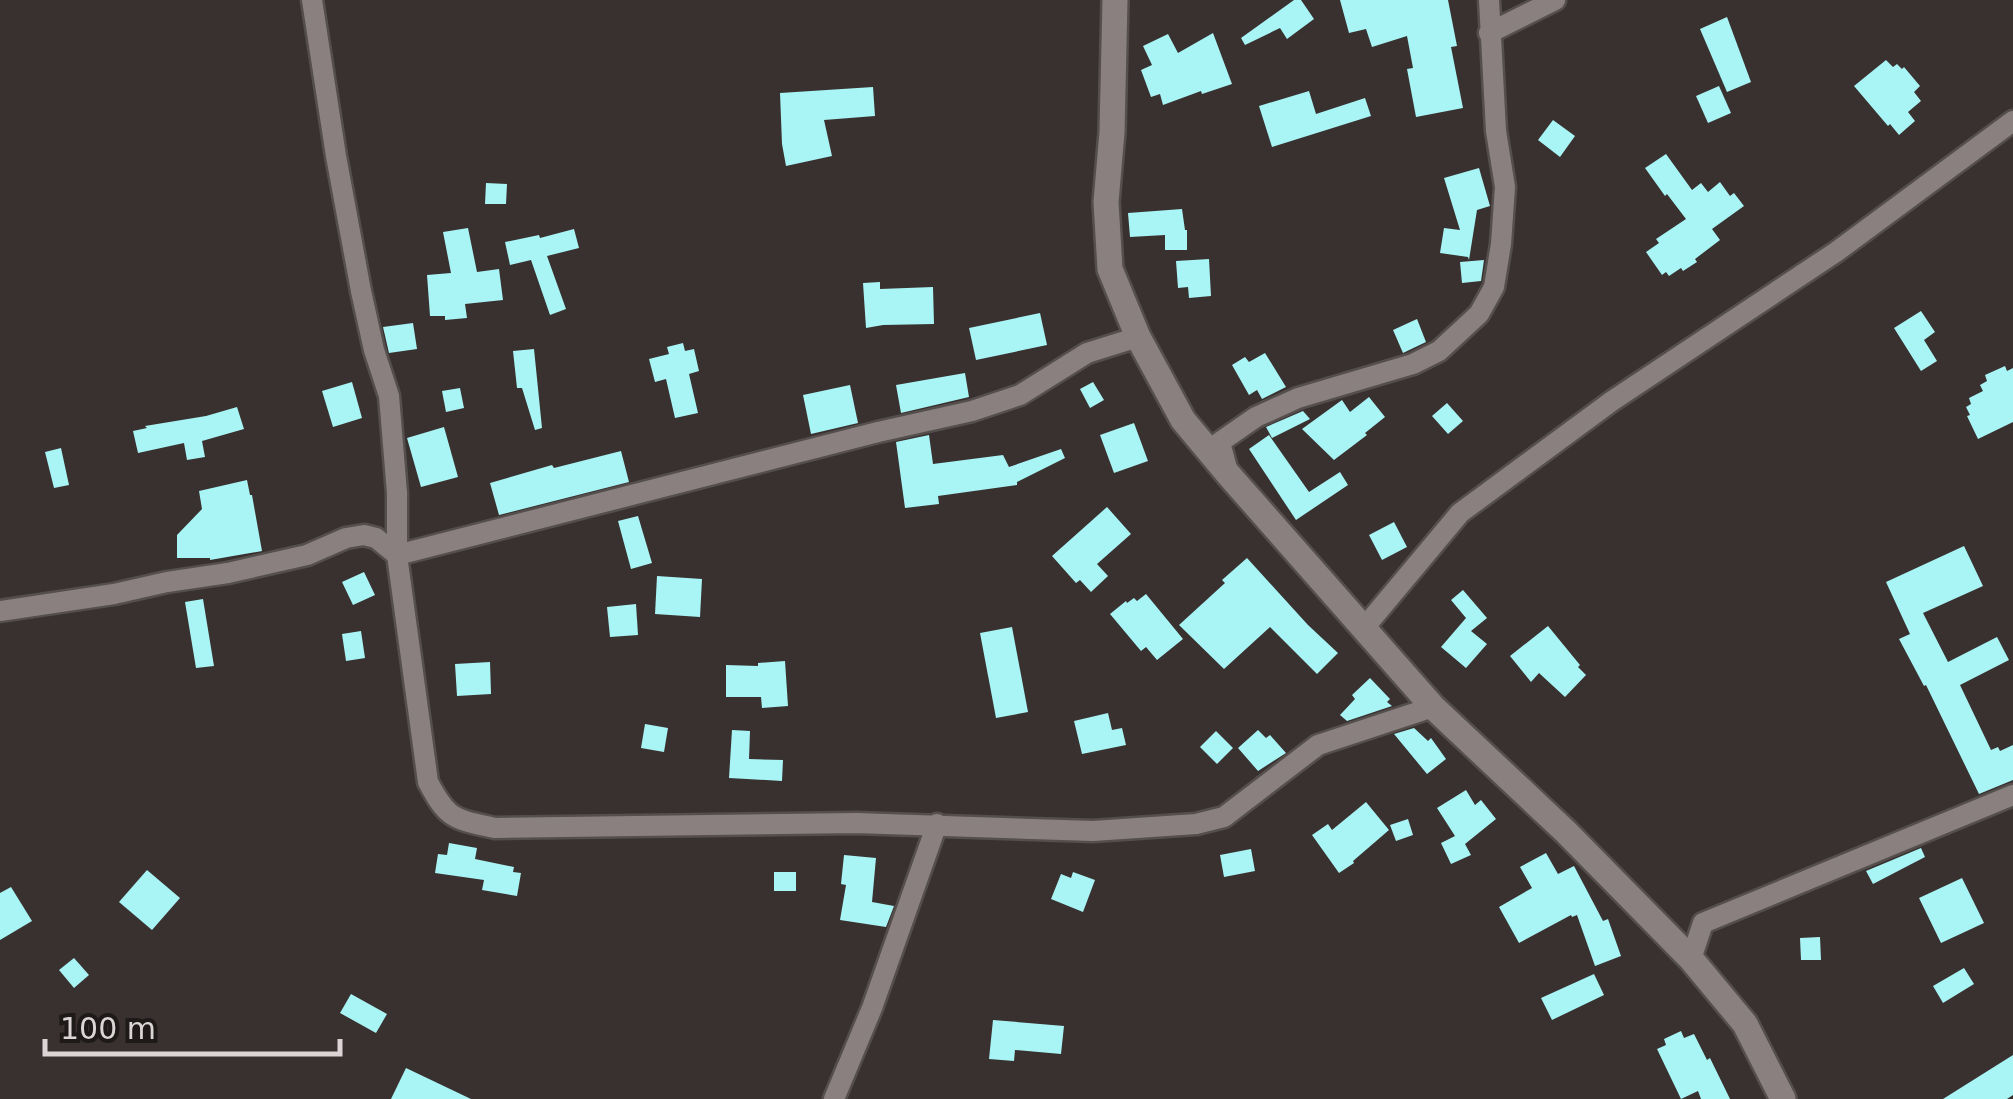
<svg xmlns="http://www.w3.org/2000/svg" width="2013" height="1099" font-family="'DejaVu Sans',sans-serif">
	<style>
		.building { fill: #a9f4f5 }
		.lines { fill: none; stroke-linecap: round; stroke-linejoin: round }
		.minor-casing { stroke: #544e4d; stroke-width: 25 }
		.tertiary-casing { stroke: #544e4d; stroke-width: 30 }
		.minor { stroke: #8a807f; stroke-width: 20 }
		.tertiary { stroke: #8a807f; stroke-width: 25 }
	</style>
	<rect width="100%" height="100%" fill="#393130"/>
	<g class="building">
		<path d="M1294 0H1301L1314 19 1287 39 1280 28 1245 45 1241 38Z"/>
		<path d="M1340 0H1448L1457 46 1451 47 1463 108 1416 117 1407 69 1413 68 1407 36 1372 47 1366 29 1349 33Z"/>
		<path d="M1727 17 1751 82 1727 92 1700 29Z"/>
		<path d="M1213 33 1232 84 1202 94 1201 91 1163 105 1160 94 1151 97 1141 70 1152 65 1143 46 1168 34 1178 53Z"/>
		<path d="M1886 60 1893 67 1897 64 1902 69 1904 67 1920 86 1914 92 1921 101 1908 112 1915 121 1899 135 1890 124 1888 126 1854 86Z"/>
		<path d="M1719 86 1731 113 1708 123 1696 96Z"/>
		<path d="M873 87 875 116 824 120 832 156 786 166 782 144 780 93Z"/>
		<path d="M1309 91 1316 114 1365 98 1371 116 1272 147 1259 106Z"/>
		<path d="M1553 120 1575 136 1560 157 1538 140Z"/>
		<path d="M1666 154 1692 190 1701 183 1708 192 1720 182 1730 196 1734 193 1744 206 1712 229 1720 240 1695 259 1697 262 1683 271 1681 268 1669 276 1666 272 1662 275 1646 252 1659 243 1656 239 1686 219 1667 194 1665 196 1645 168Z"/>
		<path d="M1479 168 1490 206 1477 210 1469 260 1468 257 1440 253 1444 228 1460 230 1444 178Z"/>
		<path d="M486 183 507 184 506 204H485Z"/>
		<path d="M1182 209 1185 230H1187V250H1165V235L1130 237 1128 213Z"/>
		<path d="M468 228 477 272 499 269 503 300 465 304 467 318 445 320V316H430L427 275 451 273 443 232Z"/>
		<path d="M574 229 579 248 547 256 566 309 550 315 531 260 510 265 505 242 539 235 540 238Z"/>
		<path d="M1209 259 1211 296 1189 298 1188 287 1178 288 1176 261Z"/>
		<path d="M1484 260 1481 281 1462 283 1460 262Z"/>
		<path d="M880 282V289L933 287 934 324 883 325 866 328 863 283Z"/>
		<path d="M1921 311 1935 332 1924 340 1937 361 1921 371 1894 328Z"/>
		<path d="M1040 313 1047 345 976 360 969 328Z"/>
		<path d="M1417 319 1426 342 1403 353 1393 330Z"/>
		<path d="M413 323 417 349 389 353 383 327Z"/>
		<path d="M683 343 685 351 694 349 699 371 689 374 698 413 675 418 666 379 655 382 649 359 669 354 667 347Z"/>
		<path d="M534 349 542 428 535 430 522 388H517L513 351Z"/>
		<path d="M1265 353 1286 387 1262 399 1257 390 1249 395 1232 365 1245 357 1249 362Z"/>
		<path d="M2005 366 2007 371 2013 368V422L1978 439 1967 416 1970 415 1966 407 1971 404 1969 398 1983 391 1980 385 1987 381 1985 375Z"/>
		<path d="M965 373 969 397 901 413 896 385Z"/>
		<path d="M352 382 362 418 333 427 322 391Z"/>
		<path d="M1093 382 1104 400 1090 408 1080 389Z"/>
		<path d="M850 385 858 423 811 434 803 395Z"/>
		<path d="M460 388 464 408 446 412 442 391Z"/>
		<path d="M1369 397 1385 417 1365 433 1367 435 1334 460 1302 429 1342 400 1350 412Z"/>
		<path d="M1447 403 1463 421 1448 434 1432 416Z"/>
		<path d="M237 407 244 429 202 441 205 457 187 460 184 443 138 453 133 431 147 428 145 426 206 416Z"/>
		<path d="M1303 411 1310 419 1272 438 1266 427Z"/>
		<path d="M1134 423 1148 461 1114 473 1100 435Z"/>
		<path d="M444 427 458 477 421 487 407 438Z"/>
		<path d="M929 435 933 464 1003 455 1009 467 1061 449 1065 458 1017 482V485L938 496 939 504 905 508 896 442Z"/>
		<path d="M1269 435 1309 492 1340 472 1348 485 1296 520 1249 449Z"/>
		<path d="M61 448 69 485 54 488 45 452Z"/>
		<path d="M621 451 629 482 499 515 490 483 552 465 554 468Z"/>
		<path d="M247 480 250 495H252L262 551 210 560V558H177V535L202 509 199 491Z"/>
		<path d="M1107 507 1131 534 1097 564 1108 576 1091 592 1080 580 1076 583 1052 556Z"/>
		<path d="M638 516 652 563 631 569 618 521Z"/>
		<path d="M1394 522 1407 547 1382 560 1369 535Z"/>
		<path d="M1964 546 1983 586 1923 613 1948 662 1997 637 2009 660 1960 685 1991 750 1998 747 2000 751 2013 745V780L1979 794 1926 685 1924 686 1899 639 1910 634 1886 582Z"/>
		<path d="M1247 558 1308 625 1338 653 1317 674 1270 627 1224 669 1179 625 1225 583 1222 580Z"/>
		<path d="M364 572 375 595 353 605 342 582Z"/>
		<path d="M657 576 702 579 700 617 655 614Z"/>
		<path d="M1463 590 1487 618 1471 631 1487 644 1466 668 1441 647 1466 618 1451 600Z"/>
		<path d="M1146 594 1183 639 1157 660 1146 647 1141 651 1110 614 1126 601 1127 603 1134 598 1137 601Z"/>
		<path d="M203 599 214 666 196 668 185 602Z"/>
		<path d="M636 604 638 635 610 637 607 607Z"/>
		<path d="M1548 626 1580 665 1578 667 1586 675 1565 697 1539 673 1531 682 1510 656Z"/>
		<path d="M1012 627 1028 712 996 718 980 633Z"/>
		<path d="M361 631 365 658 346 661 342 634Z"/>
		<path d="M785 661 788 706 762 708 761 697H726V665L758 666V663Z"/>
		<path d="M490 662 491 694 457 696 455 664Z"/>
		<path d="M1370 678 1390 699 1387 702 1392 706 1347 721 1340 715 1355 699 1352 695Z"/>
		<path d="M1108 713 1112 730 1122 728 1126 745 1082 754 1074 721Z"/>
		<path d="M645 724 668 728 664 752 641 748Z"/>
		<path d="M1414 728 1428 741 1431 738 1446 759 1427 774 1394 734Z"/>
		<path d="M732 730 750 731 749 759 783 760 782 781 729 778Z"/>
		<path d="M1258 730 1266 738 1270 735 1286 753 1258 771 1238 748Z"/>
		<path d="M1216 731 1233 748 1217 764 1200 747Z"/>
		<path d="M1466 790 1475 805 1481 800 1496 819 1465 844 1471 855 1451 864 1441 843 1455 836 1437 808Z"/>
		<path d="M1366 802 1389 830 1353 861 1354 863 1339 873 1312 835 1328 824 1332 830Z"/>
		<path d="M1408 819 1413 835 1396 841 1390 825Z"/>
		<path d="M449 843 477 848 475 859 514 867 513 872 521 873 517 896 482 890 484 880 435 873 438 854 447 855Z"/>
		<path d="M1921 848 1925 857 1873 884 1866 871Z"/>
		<path d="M1251 849 1255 871 1224 877 1220 855Z"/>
		<path d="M1546 853 1558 874 1574 866 1603 921 1608 919 1621 956 1595 966 1577 915 1572 917 1571 915 1519 943 1499 907 1532 888 1520 867Z"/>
		<path d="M844 855 876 858 872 902 894 906 886 927 840 920 846 885 841 884Z"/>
		<path d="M147 870 180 898 152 930 119 902Z"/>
		<rect x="774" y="872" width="22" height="19"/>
		<path d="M1073 872 1095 880 1083 912 1051 899 1061 874 1071 878Z"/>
		<path d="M1962 878 1984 923 1941 943 1919 898Z"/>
		<path d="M11 887 32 921 0 940V893Z"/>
		<path d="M1820 937 1821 960H1801L1800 938Z"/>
		<path d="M74 958 89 975 74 988 59 970Z"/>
		<path d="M1964 968 1974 984 1943 1003 1933 986Z"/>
		<path d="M1594 974 1604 995 1552 1020 1541 998Z"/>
		<path d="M351 994 387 1014 376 1033 340 1013Z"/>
		<path d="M993 1020 1064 1026 1061 1054 1015 1050 1014 1061 989 1059Z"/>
		<path d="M1681 1031 1684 1038 1694 1034 1707 1060 1710 1058 1730 1099H1701L1698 1091 1681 1099 1657 1049 1666 1045 1664 1039Z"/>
		<path d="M2013 1055V1095L2007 1099H1943Z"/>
		<path d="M406 1068 471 1099H391Z"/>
	</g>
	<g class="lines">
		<defs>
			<g id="minor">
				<path d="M312 0 336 156 361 291 374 350 389 396 397 493V555L428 782C448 820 454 819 495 828L856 823 1093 831 1196 824 1224 817 1318 745 1433 707"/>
				<path d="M1489 33 1555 0"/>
				<path d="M1228 472 1220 442 1256 417 1298 398 1413 364 1439 351 1479 314 1494 287 1501 244 1505 187 1496 131 1489 0"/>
				<path d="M0 611 114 594 167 582 228 573 307 555 346 538 364 535 376 538 397 555 878 432 972 411 1020 395 1087 353 1138 337"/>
				<path d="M1364 628 1460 513 1612 401 1836 252 2013 121"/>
				<path d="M1691 959 1703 923 2013 795"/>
				<path d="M834 1099 872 1008 937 824"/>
			</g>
			<path id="tertiary" d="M1115 0 1112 132 1106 202 1110 269 1138 337 1183 420 1228 474 1433 707 1566 832 1691 959 1745 1024 1783 1099"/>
		</defs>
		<use href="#minor" class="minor-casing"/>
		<use href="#tertiary" class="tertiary-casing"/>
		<use href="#minor" class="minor"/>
		<use href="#tertiary" class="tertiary"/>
	</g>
	<path d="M45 1039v15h295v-15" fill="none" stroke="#dbd6d5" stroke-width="5"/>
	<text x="60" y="1039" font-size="30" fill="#dbd6d5" stroke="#1e1a19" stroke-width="8" paint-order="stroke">100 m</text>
</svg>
